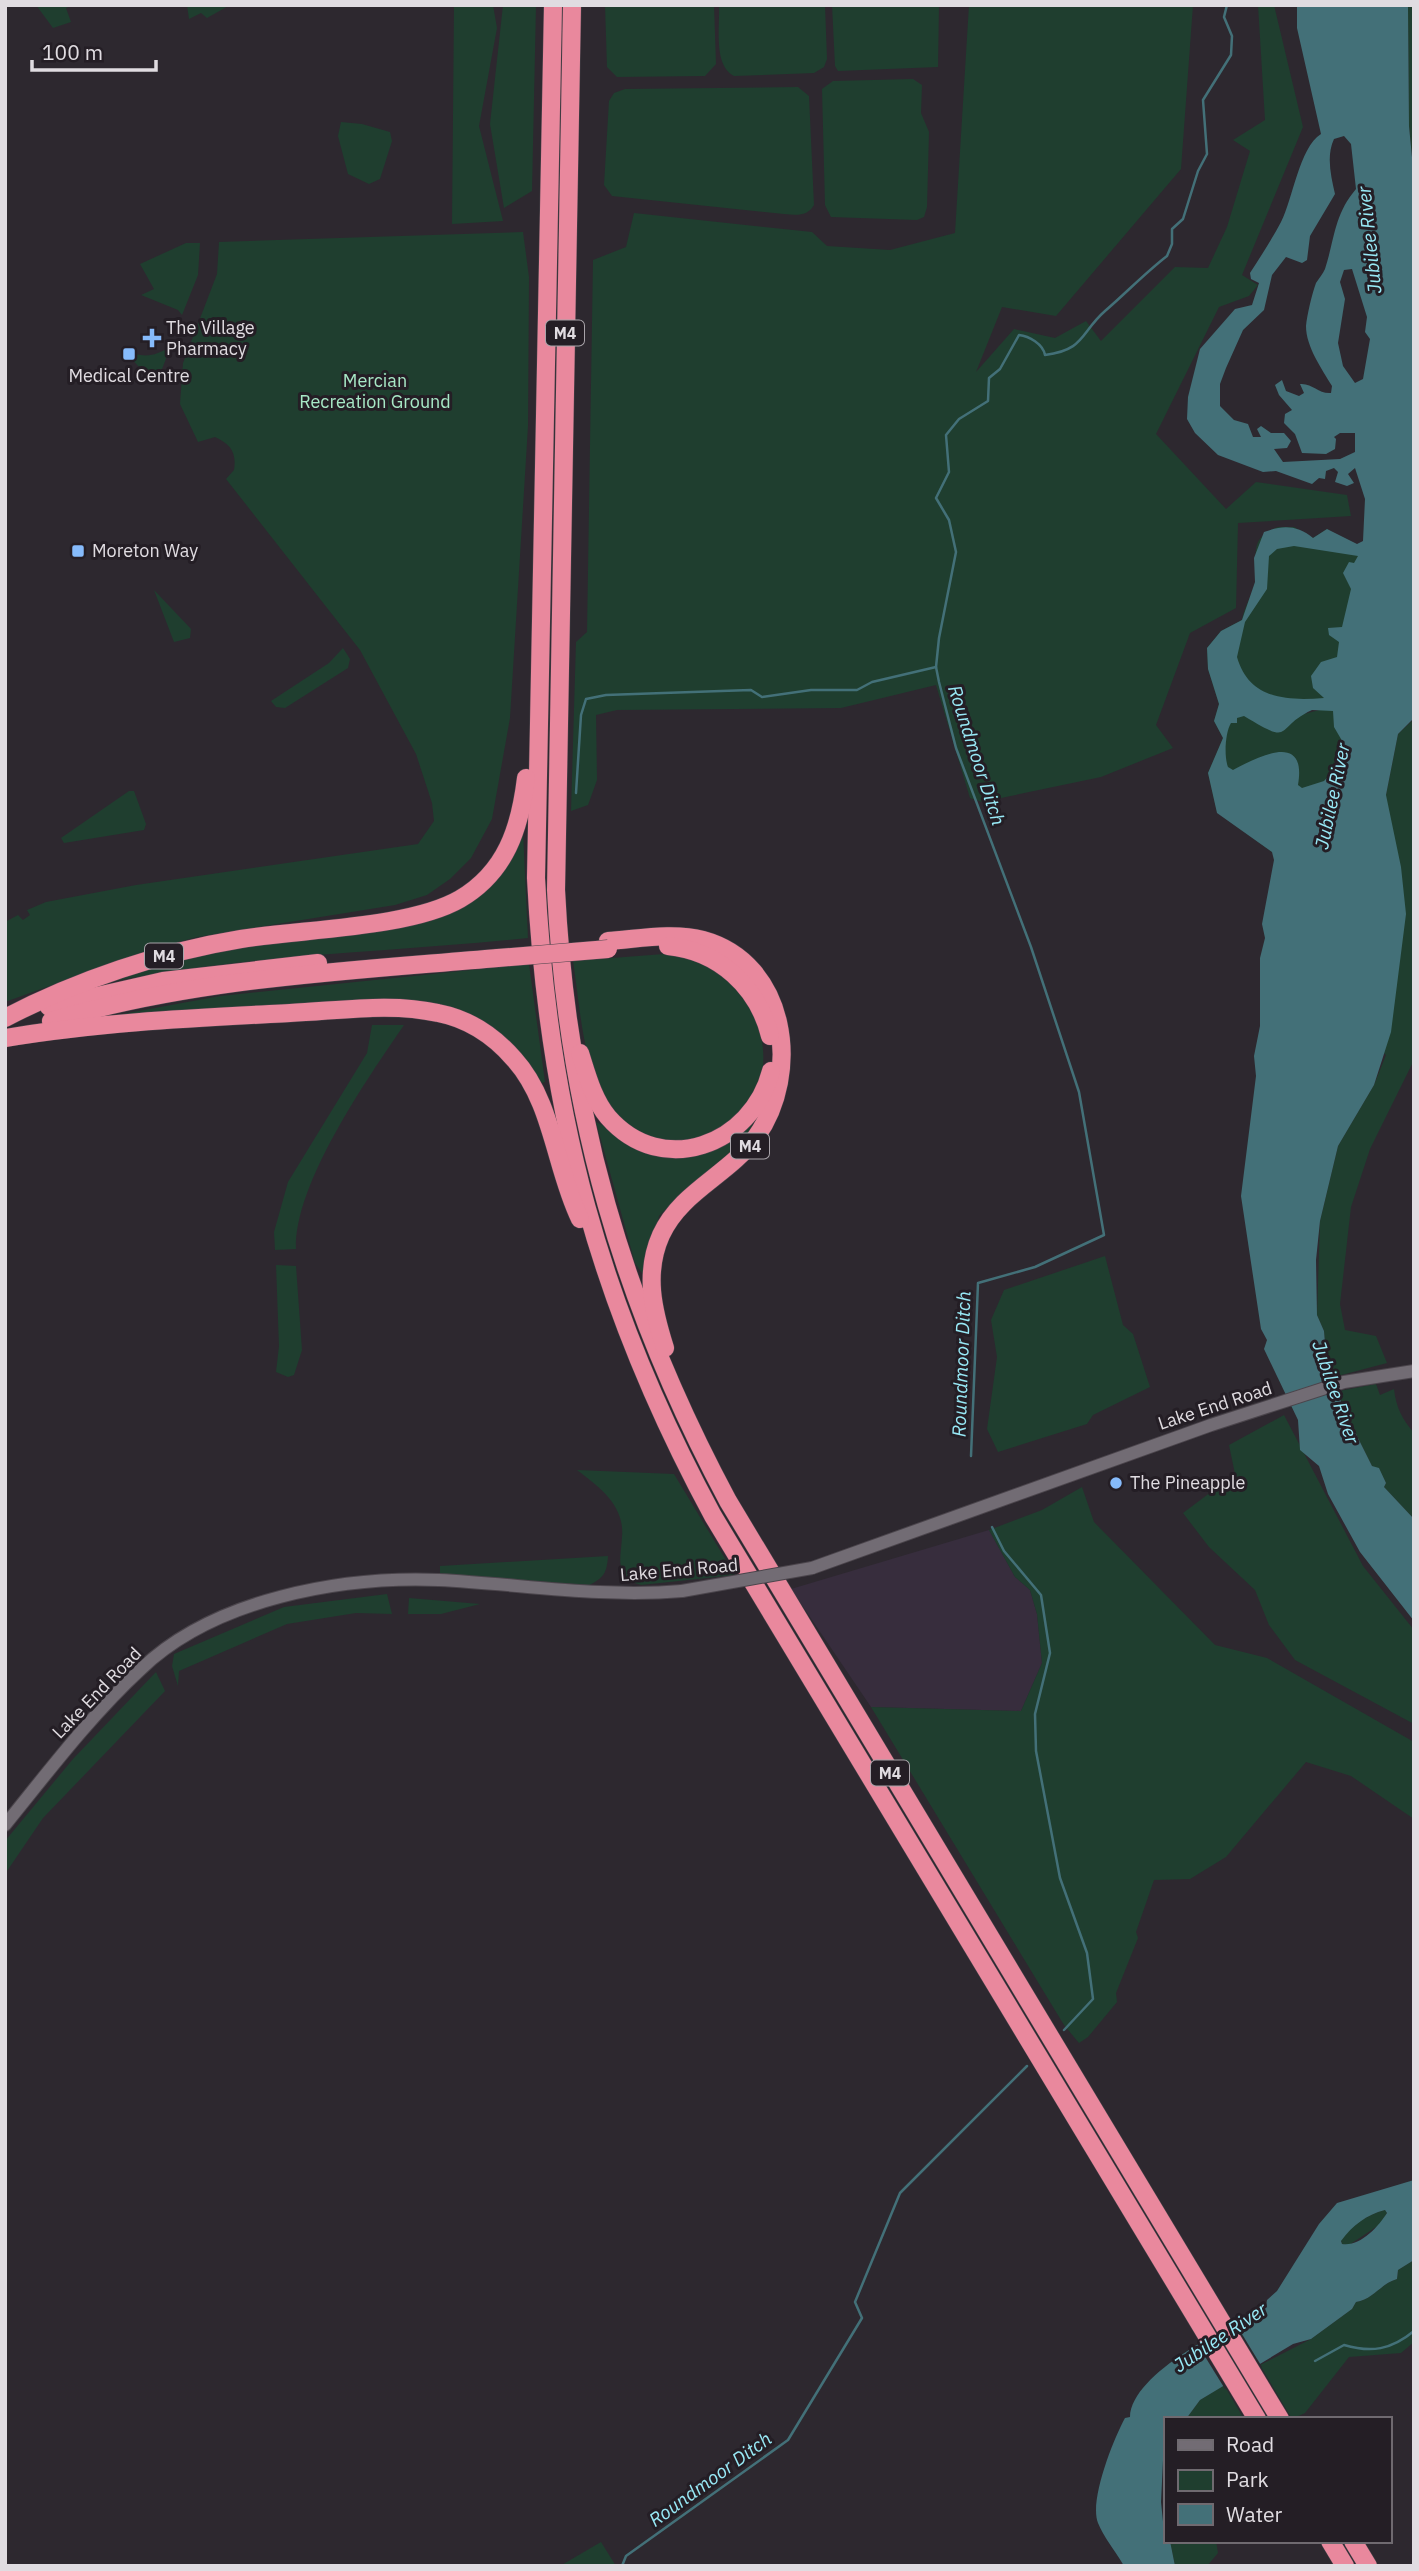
<svg xmlns="http://www.w3.org/2000/svg" width="1419" height="2571" font-family="'IBM Plex Sans',sans-serif">
	<style>
		.industrial { fill: #372d3d }
		.green { fill: #1f3e2f }
		.water { fill: #437078; fill-rule: evenodd }
		.pier { fill: #2d282f }
		.lines { fill: none; stroke-linecap: round; stroke-linejoin: round }
		.stream { stroke: #437078; stroke-width: 2.5 }
		.secondary-casing { stroke: #4b454c; stroke-width: 14 }
		.motorway-casing { stroke: #4b454c; stroke-width: 19 }
		.secondary { stroke: #726c74; stroke-width: 12 }
		.motorway { stroke: #e9889d; stroke-width: 18 }
		.secondary-bridge-casing { stroke: #4b454c; stroke-width: 14; stroke-linecap: butt }
		.motorway-bridge-casing { stroke: #4b454c; stroke-width: 19; stroke-linecap: butt }
		.secondary-bridge { stroke: #726c74; stroke-width: 12 }
		.motorway-bridge { stroke: #e9889d; stroke-width: 18 }
		.poi-dot { fill: #86bbfb; stroke: #241e25; stroke-width: 2.5 }
		.labels { text-anchor: middle; stroke-width: 6; stroke-linejoin: round; paint-order: stroke }
		.shield { fill: #241e25; stroke: #a8a3a9; stroke-width: 2 }
		.shield-label { font-size: 16px; font-weight: bold; fill: #e0dce1 }
		.poi-label { font-size: 18px; fill: #e0dce1; stroke: #241e25; text-anchor: start }
		.park-label { font-size: 18px; fill: #a7e8c6; stroke: #241e25 }
		.street-label { font-size: 18px; fill: #e0dce1; stroke: #241e25 }
		.water-label { font-size: 19px; font-style: italic; fill: #98e9f6; stroke: #241e25 }
	</style>
	<rect width="100%" height="100%" fill="#2d282f"/>
	<path class="industrial" d="M989 1530 1015 1577 1030 1590 1037 1614 1042 1663 1021 1711 871 1707 791 1589Z"/>
	<g class="green">
		<path d="M36 5H74L66 8 71 22 53 28Z"/>
		<path d="M187 5H230L207 18 201 13 189 19Z"/>
		<path d="M454 5H493L497 28 479 126 503 221 452 224Z"/>
		<path d="M503 5H536L532 191 504 208 490 124Z"/>
		<path d="M605 5H714L716 64 705 76 617 77 607 67Z"/>
		<path d="M719 5H825L827 59 824 67 814 73 734 76C713 65 720 27 719 5Z"/>
		<path d="M832 5H939L938 67 838 71 835 66Z"/>
		<path d="M969 5H1193L1181 169 1056 316 1002 307 976 372 1014 329 1055 338 1086 321 1101 341 1175 267 1208 268 1227 227 1250 151 1233 140 1265 120 1258 5H1274L1303 127 1242 275 1258 285 1249 296 1219 307 1156 434 1226 509 1256 482 1347 495 1351 516 1238 523 1236 608 1190 633 1156 725 1173 748 1101 777 982 802 970 798 936 685 841 708 617 710 596 715 597 780 588 805 571 811 576 642 587 632 593 260 626 247 634 213 812 232 827 246 890 250 955 233Z"/>
		<path d="M1408 5H1414V178L1409 126Z"/>
		<path d="M913 79 922 85 921 113 929 132 927 207 924 217 917 220 831 217 825 205 822 89 833 81Z"/>
		<path d="M798 87 809 96 814 205C807 217 796 215 784 214L612 196 604 185 609 101 614 93 625 89Z"/>
		<path d="M341 122 362 124 390 132 392 141 380 179 369 184 348 174 338 136Z"/>
		<path d="M523 232 529 277 528 426 510 718 492 819 471 858 450 879 427 895 395 905 197 937 152 949 5 1002V922L18 915 23 920 30 915 27 910 46 902 136 885 418 844 434 821 432 803 416 754 360 650 226 479 234 470C237 452 230 444 215 437L198 442 180 404 183 363 217 274 219 242Z"/>
		<path d="M186 243H200L198 275 182 315 178 310 141 295 154 289 140 264Z"/>
		<path d="M171 346 162 369 156 373 139 367 123 349C142 358 153 358 171 346Z"/>
		<path d="M1278 527H1294L1313 538 1327 529 1361 556 1358 587 1335 701 1296 716 1331 707 1336 710 1342 736 1339 774 1272 852 1217 812 1208 773 1223 738 1214 721 1219 704 1208 669 1207 648 1221 631 1242 620C1244 607 1252 596 1255 583 1260 558 1245 539 1278 527Z"/>
		<path d="M154 590 191 629 190 638 174 642Z"/>
		<path d="M343 648 350 659 348 668 285 708 276 707 271 701 329 663Z"/>
		<path d="M1414 719V1060L1370 1149 1351 1207 1340 1304 1345 1330 1376 1336 1387 1363 1334 1377 1326 1355 1324 1331 1317 1315 1320 1221 1338 1146 1374 1085 1386 1055 1378 1048 1386 795 1398 734Z"/>
		<path d="M129 791H134L146 824 144 830 64 843 61 838Z"/>
		<path d="M523 832 528 938C387 953 246 954 106 983L183 956 444 912Z"/>
		<path d="M664 954C698 958 730 974 748 1004 813 1119 654 1190 605 1100 582 1059 580 1007 573 961Z"/>
		<path d="M529 964 545 1082 542 1083 510 1042 463 1013 95 1019 220 996Z"/>
		<path d="M372 1025H404C367 1079 294 1184 296 1249L275 1250 274 1232 288 1182 367 1053Z"/>
		<path d="M596 1122 658 1152 755 1124 737 1148 682 1192 659 1216 644 1276 635 1263Z"/>
		<path d="M1105 1256 1123 1325 1133 1334 1150 1387 1093 1415 1087 1424 998 1452 987 1429 997 1357 991 1320 1004 1290Z"/>
		<path d="M276 1265 296 1266 302 1350 294 1375 288 1377 276 1372 279 1346Z"/>
		<path d="M1376 1384 1380 1395 1394 1389C1396 1407 1402 1419 1414 1433V1519L1384 1487 1386 1483 1379 1469 1372 1466 1343 1408 1339 1391Z"/>
		<path d="M1284 1415 1363 1566 1414 1630V1724L1295 1660 1269 1625 1255 1590 1209 1547 1183 1513 1235 1474 1229 1445Z"/>
		<path d="M577 1470 674 1474 735 1575 641 1585 626 1580C617 1564 621 1555 622 1537 625 1505 599 1487 577 1470Z"/>
		<path d="M1082 1487 1094 1522 1215 1645 1267 1658 1414 1742V1819L1351 1776 1306 1762 1226 1857 1190 1879 1154 1880 1136 1932 1138 1938 1116 1993 1117 2002 1088 2037 1079 2043 1064 2025 871 1707 1021 1711 1042 1663 1037 1614 1030 1590 1015 1577 989 1530 1042 1510Z"/>
		<path d="M608 1556C607 1572 604 1578 589 1585L440 1574V1566Z"/>
		<path d="M387 1594 392 1614 356 1613 287 1624 179 1671 178 1686 172 1666 174 1654 284 1607Z"/>
		<path d="M409 1598 480 1604 441 1614H408Z"/>
		<path d="M156 1672 165 1691 43 1818 5 1874V1841L73 1759Z"/>
		<path d="M1385 2210 1387 2213 1379 2225 1349 2245 1342 2244 1341 2240C1353 2225 1366 2215 1385 2210Z"/>
		<path d="M1414 2260V2342L1401 2353 1349 2357 1305 2413 1292 2419 1260 2365 1311 2339 1352 2309 1356 2302C1374 2299 1380 2284 1397 2279L1398 2270Z"/>
		<path d="M1224 2385 1244 2419H1186L1200 2400Z"/>
		<path d="M1170 2541H1216L1218 2553 1207 2566H1175Z"/>
		<path d="M601 2542 616 2566H560Z"/>
	</g>
	<g class="water">
		<path d="M1297 5H1408L1409 126 1414 178V718L1398 734 1386 795 1401 867 1406 914 1391 1032 1374 1085 1338 1146 1320 1221 1316 1260 1317 1315 1324 1331 1326 1355 1343 1408 1372 1466 1379 1468 1386 1483 1384 1487 1414 1519V1621L1360 1552 1328 1494 1319 1466 1300 1450 1298 1420 1264 1349 1267 1340 1261 1329 1241 1196 1256 1076 1254 1056 1260 1026V958L1265 938 1262 924 1274 860 1272 852 1217 813 1208 773 1223 738 1214 721 1219 704 1208 669 1207 648 1221 631 1242 620 1255 582 1254 558 1264 532C1283 525 1297 525 1313 538L1327 529 1357 544 1363 541 1365 499 1355 468 1348 474 1354 483 1347 486 1335 482 1338 472 1334 468 1326 471 1325 479 1319 478 1312 484 1276 471 1263 472 1218 455 1195 433 1187 419 1188 397 1200 349 1235 309 1252 305 1259 283 1251 279 1250 273C1261 256 1272 239 1281 222 1293 199 1299 148 1321 134L1297 28ZM1344 136 1351 144 1356 189C1334 215 1335 238 1325 269 1323 274 1319 278 1316 283 1312 294 1307 315 1306 326 1306 347 1322 369 1332 386L1331 393C1318 394 1313 383 1300 384L1304 393 1299 396 1286 391 1282 380 1275 385 1279 395 1292 410 1285 414 1284 423 1295 434 1302 453 1326 454 1335 449 1336 439 1334 437 1340 433H1355V452L1340 459 1283 462 1274 449 1287 448 1291 441 1284 433H1271L1261 426 1257 429 1261 437H1253L1248 424 1234 420 1220 406V384L1226 368 1243 330 1264 310 1272 275 1286 257 1302 263 1307 260 1310 236 1335 194C1331 176 1326 156 1334 139ZM1352 269 1367 317 1365 332 1370 339 1363 379 1355 383 1343 366 1338 343 1345 299 1340 282 1344 270ZM1294 546 1358 556 1354 563 1349 562 1343 573 1351 589 1342 627 1328 628 1329 635 1339 642 1337 657 1321 662 1311 676 1313 688 1324 698C1286 701 1249 699 1237 657L1245 622 1267 589 1269 556 1277 549ZM1312 710 1333 711 1334 727 1341 739 1335 769 1324 781 1302 788 1298 785C1307 732 1261 755 1233 770L1228 767C1224 757 1225 733 1231 723H1237V718L1244 716C1295 747 1273 728 1312 710Z"/>
		<path d="M1414 2180V2260L1398 2270 1397 2279C1380 2284 1374 2299 1356 2302L1352 2309 1311 2339 1293 2344 1200 2400 1186 2419H1165L1161 2502 1165 2541H1170L1175 2566H1124C1116 2552 1104 2538 1098 2523 1089 2501 1113 2440 1125 2418L1130 2417C1132 2372 1229 2327 1266 2307L1267 2300 1277 2291 1319 2224 1337 2203ZM1385 2210 1387 2213C1378 2227 1360 2247 1342 2244L1341 2241C1353 2225 1366 2215 1385 2210Z"/>
	</g>
	<path class="pier" d="M1234 2321 1262 2367 1225 2389 1196 2342Z"/>
	<g class="lines">
		<g class="stream">
			<path d="M576 793 581 715 586 699 606 695 721 691 751 690 762 697 811 690H857L872 682 936 667"/>
			<path d="M971 1456 978 1283 1035 1267 1104 1235 1079 1092 1031 947 956 748 939 682 936 667 939 638 956 552 949 520 936 498 949 472 946 435 959 419 988 401 989 378 1000 369 1019 335C1029 336 1043 344 1045 355 1085 350 1080 333 1105 311 1126 293 1145 273 1167 256L1172 244V229L1183 219 1198 171 1207 154 1203 100 1231 55 1232 36 1224 17 1227 5"/>
			<path d="M992 1527 1004 1551 1041 1595 1050 1653 1035 1714 1036 1751 1060 1878 1087 1953 1093 1999 1064 2030"/>
			<path d="M1315 2361 1344 2345C1371 2353 1391 2350 1414 2331"/>
			<path d="M622 2566 626 2556 788 2440 862 2318 855 2302 900 2193 1027 2066"/>
		</g>
		<defs>
			<g id="secondary">
				<path d="M812 1568 1211 1425 1344 1382 1414 1371"/>
				<path d="M5 1825C48 1772 91 1715 141 1669 214 1599 341 1576 439 1580 520 1584 600 1598 682 1591"/>
			</g>
			<g id="motorway">
				<path d="M553 5 536 878C548 1115 600 1307 713 1516L1257 2419"/>
				<path d="M572 5 556 890C567 1112 623 1305 728 1501L1280 2419"/>
				<path d="M608 941C638 939 673 932 703 940 787 963 802 1073 756 1137 729 1175 681 1191 661 1235 644 1273 653 1310 665 1348"/>
				<path d="M668 946C719 951 758 987 770 1036"/>
				<path d="M49 1007 163 981 318 963"/>
				<path d="M5 1018C78 980 161 952 241 939 302 929 410 928 460 899 506 872 520 828 526 778"/>
				<path d="M51 1021C195 978 349 971 498 958"/>
				<path d="M5 1038C100 1022 194 1018 290 1013 338 1011 391 1002 438 1013 469 1019 494 1036 514 1059 553 1102 555 1168 580 1219"/>
				<path d="M580 1053C587 1075 593 1099 608 1117 662 1179 752 1145 771 1071"/>
				<path d="M1330 2541 1345 2566"/>
				<path d="M1353 2541 1368 2566"/>
			</g>
		</defs>
		<use href="#secondary" class="secondary-casing"/>
		<use href="#motorway" class="motorway-casing"/>
		<use href="#secondary" class="secondary"/>
		<use href="#motorway" class="motorway"/>
		<defs>
			<path id="secondary-bridge" d="M682 1591 812 1568"/>
			<path id="motorway-bridge" d="M498 958 608 949"/>
		</defs>
		<use href="#secondary-bridge" class="secondary-bridge-casing"/>
		<use href="#motorway-bridge" class="motorway-bridge-casing"/>
		<use href="#secondary-bridge" class="secondary-bridge"/>
		<use href="#motorway-bridge" class="motorway-bridge"/>
	</g>
	<g class="poi-dot">
		<path d="M148.5 327.5h7v7h7v7h-7v7h-7v-7h-7v-7h7z"/>
		<rect x="122" y="347" width="14" height="14" rx="3.5"/>
		<rect x="71" y="544" width="14" height="14" rx="3.5"/>
		<circle cx="1116" cy="1483" r="7"/>
	</g>
	<g class="labels">
		<g class="shield">
			<rect x="546" y="320.5" width="38" height="25" rx="5"/>
			<rect x="145" y="943.5" width="38" height="25" rx="5"/>
			<rect x="731" y="1133.5" width="38" height="25" rx="5"/>
			<rect x="871" y="1760.5" width="38" height="25" rx="5"/>
		</g>
		<g class="shield-label">
			<text x="565" y="339">M4</text>
			<text x="164" y="962">M4</text>
			<text x="750" y="1152">M4</text>
			<text x="890" y="1779">M4</text>
		</g>
		<g class="poi-label">
			<text x="166" y="334">The Village<tspan x="166" dy="21">Pharmacy</tspan></text>
			<text x="129" y="382" text-anchor="middle">Medical Centre</text>
			<text x="92" y="557">Moreton Way</text>
			<text x="1130" y="1489">The Pineapple</text>
		</g>
		<g class="park-label">
			<text x="375" y="387">Mercian<tspan x="375" dy="21">Recreation Ground</tspan></text>
		</g>
		<g class="street-label">
			<text transform="translate(1215 1406) rotate(-18)" y="6">Lake End Road</text>
			<text transform="translate(679 1570) rotate(-5)" y="6">Lake End Road</text>
			<text transform="translate(97 1693) rotate(-46)" y="6">Lake End Road</text>
		</g>
		<g class="water-label">
			<text transform="translate(1369 240) rotate(-96)" y="7">Jubilee River</text>
			<text transform="translate(977 755) rotate(72)" y="7">Roundmoor Ditch</text>
			<text transform="translate(1332 796) rotate(-78)" y="7">Jubilee River</text>
			<text transform="translate(961 1364) rotate(-88)" y="7">Roundmoor Ditch</text>
			<text transform="translate(1336 1392) rotate(71)" y="7">Jubilee River</text>
			<text transform="translate(1220 2337) rotate(-34)" y="7">Jubilee River</text>
			<text transform="translate(710 2479) rotate(-36)" y="7">Roundmoor Ditch</text>
		</g>
	</g>
	<rect width="1419" height="2571" fill="none" stroke="#e0dce1" stroke-width="14"/>
	<rect x="1164" y="2417" width="228" height="126" fill="#241e25" stroke="#6f6a70" stroke-width="2"/>
	<rect x="1178" y="2440" width="35" height="10" fill="#726c74" stroke="#6f6a70" stroke-width="2"/>
	<text x="1226" y="2452" font-size="21" fill="#e0dce1">Road</text>
	<rect x="1178" y="2470" width="35" height="21" fill="#1f3e2f" stroke="#6f6a70" stroke-width="2"/>
	<text x="1226" y="2487" font-size="21" fill="#e0dce1">Park</text>
	<rect x="1178" y="2504" width="35" height="21" fill="#437078" stroke="#6f6a70" stroke-width="2"/>
	<text x="1226" y="2522" font-size="21" fill="#e0dce1">Water</text>
	<path d="M32 60v10h124v-10" fill="none" stroke="#e0dce1" stroke-width="3.5"/>
	<text x="42" y="60" font-size="21" fill="#e0dce1" stroke="#241e25" stroke-width="5" paint-order="stroke">100 m</text>
</svg>
